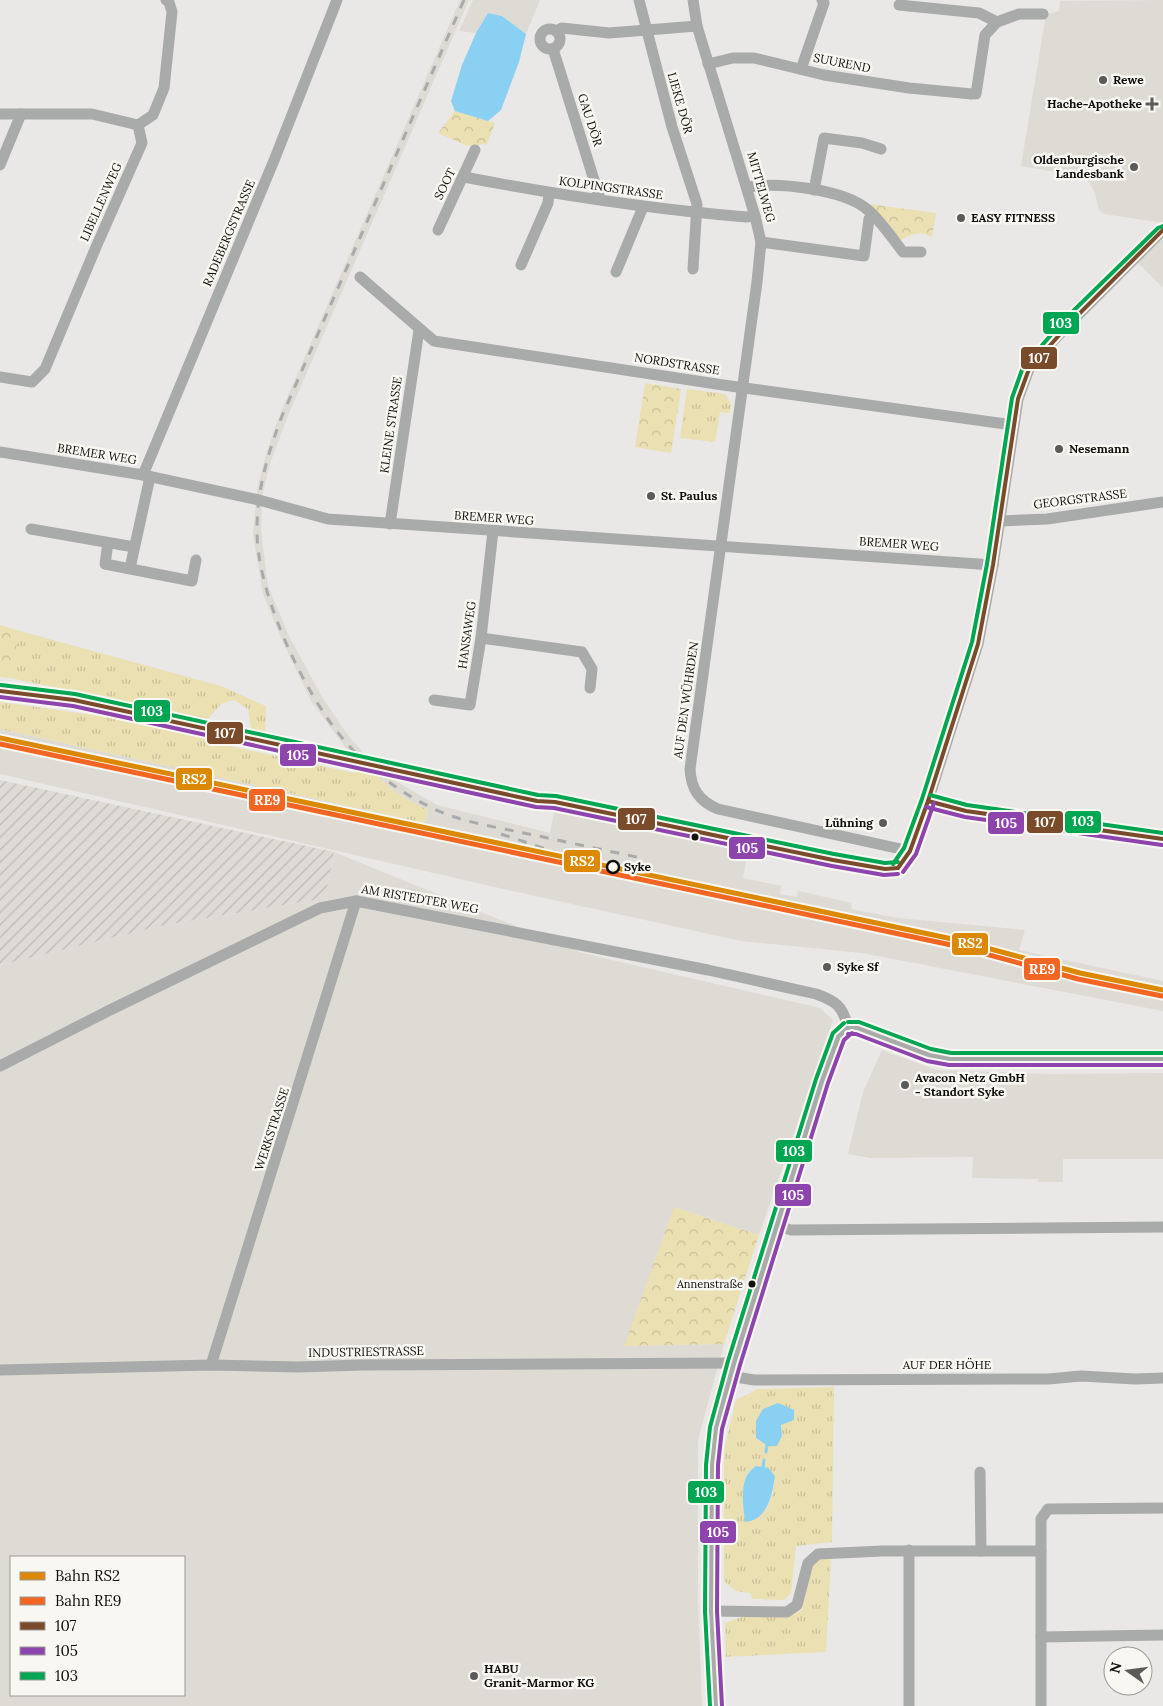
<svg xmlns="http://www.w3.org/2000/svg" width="1163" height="1706" font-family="Lora,serif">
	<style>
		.built { fill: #dddbd4; fill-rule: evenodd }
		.industrial { fill: url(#industrial-furrows) }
		.grass { fill: url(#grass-tufts); fill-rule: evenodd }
		.forest { fill: url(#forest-crowns) }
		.water { fill: #89d0f3 }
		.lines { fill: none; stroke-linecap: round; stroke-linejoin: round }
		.stream { stroke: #89d0f3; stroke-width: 3 }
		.minor { stroke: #a9aaaa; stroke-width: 11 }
		.rail { stroke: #a9aaaa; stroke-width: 3; stroke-dasharray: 9 9; stroke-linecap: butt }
		.bus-1-casing { stroke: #f8f7f2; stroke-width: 8 }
		.bus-2-casing { stroke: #f8f7f2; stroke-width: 8 }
		.bus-3-casing { stroke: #f8f7f2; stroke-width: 8 }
		.bus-1 { stroke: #7a4b2a; stroke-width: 4 }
		.bus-2 { stroke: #8e44ad; stroke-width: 4 }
		.bus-3 { stroke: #00a651; stroke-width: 4 }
		.rail-1-casing { stroke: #f8f7f2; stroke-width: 9 }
		.rail-2-casing { stroke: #f8f7f2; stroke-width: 9 }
		.rail-1 { stroke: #db8902; stroke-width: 5 }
		.rail-2 { stroke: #f26522; stroke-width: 5 }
		.poi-dot { fill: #5b5b59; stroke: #f8f7f2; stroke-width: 2 }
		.bus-dot { fill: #0f0f0d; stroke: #f8f7f2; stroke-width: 2 }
		.stop-dot { fill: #f8f7f2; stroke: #0f0f0d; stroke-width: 2.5 }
		.labels { text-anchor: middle; stroke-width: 5; stroke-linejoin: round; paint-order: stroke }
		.bus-label { font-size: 11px; fill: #0f0f0d; stroke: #f8f7f2; text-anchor: end }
		.street-label { font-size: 12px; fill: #0f0f0d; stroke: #f8f7f2 }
		.poi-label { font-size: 12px; font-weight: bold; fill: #0f0f0d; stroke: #f8f7f2; text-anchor: start }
		.stop-label { font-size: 12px; font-weight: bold; fill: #0f0f0d; stroke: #f8f7f2; text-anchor: start }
		.line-badge { stroke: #f8f7f2; stroke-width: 2 }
		.badge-label { font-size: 14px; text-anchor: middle; font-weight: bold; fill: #fff }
	</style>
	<defs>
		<pattern id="industrial-furrows" width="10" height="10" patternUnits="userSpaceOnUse" patternTransform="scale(1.25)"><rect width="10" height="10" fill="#dddbd4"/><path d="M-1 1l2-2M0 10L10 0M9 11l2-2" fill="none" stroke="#bcbbb5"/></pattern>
		<pattern id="grass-tufts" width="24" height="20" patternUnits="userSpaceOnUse" patternTransform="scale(1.25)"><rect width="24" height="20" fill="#eae0b2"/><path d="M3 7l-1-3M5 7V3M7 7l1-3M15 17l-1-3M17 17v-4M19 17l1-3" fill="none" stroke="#c8bf98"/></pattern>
		<pattern id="forest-crowns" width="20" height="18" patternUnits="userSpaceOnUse" patternTransform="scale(1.25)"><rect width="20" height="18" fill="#eae0b2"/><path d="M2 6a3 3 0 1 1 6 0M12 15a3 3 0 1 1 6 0" fill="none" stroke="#c8bf98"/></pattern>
	</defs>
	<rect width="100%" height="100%" fill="#e9e8e6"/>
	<g class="built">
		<path d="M460 0H469L287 418 271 461 262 496 261 531 268 586 289 636 322 697 347 734 380 772 437 805 550 833 555 808 748 851 743 878 781 886 780 894 797 897 798 891 852 903 851 909 898 918 1025 930 1019 950 1163 981V1011L862 953 741 941 517 892 0 774V729L425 823 428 810 398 794 348 751 311 701 282 640 263 594 253 535 257 490 266 454 280 414Z"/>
		<path d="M473 0H540L526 34 502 16 488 13 476 33 459 31Z"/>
		<path d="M1163 0V223L1104 214 1099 210 1095 193 1088 180 1079 176 1021 166 1046 14 1059 11 1060 1Z"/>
		<path d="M1163 234V288L1138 263Z"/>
		<path d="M334 852 582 953 820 1008 833 1020 759 1235 674 1207 625 1346 724 1344 698 1440V1598L702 1706H0V965L165 925 325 898ZM11 1557H184V1695H11Z"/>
		<path d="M882 1050 936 1070 1053 1074 1163 1073V1159H1063V1182H1038V1179L972 1178 973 1157 870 1158 848 1154 863 1092Z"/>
	</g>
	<path class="industrial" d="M0 780 334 852 325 898 165 925 0 965Z"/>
	<g class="grass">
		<path d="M687 389 725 394 731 404 730 413 720 412 715 442 680 438Z"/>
		<path d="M20 631 221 686 266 706 265 736 252 733 248 709 234 700 221 704 208 719 10 678Z"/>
		<path d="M0 702 157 724 212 736 211 742 354 773 357 765 362 763 398 794 428 810 425 823 0 729Z"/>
		<path d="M834 1387 832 1542 796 1546 791 1593 784 1600 753 1599 750 1593 735 1591 724 1581V1450L736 1400 758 1389ZM781 1425 782 1436 768 1446 756 1438ZM756 1466 775 1477C771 1505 771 1509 746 1522 743 1503 738 1477 756 1466Z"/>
		<path d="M831 1557 826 1652 726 1657 725 1623 745 1616 793 1615 802 1610 809 1575 816 1560Z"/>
	</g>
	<g class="forest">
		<path d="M455 111 495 123 487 144 468 146 438 133Z"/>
		<path d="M869 204 936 213 932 237C919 231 913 233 901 240Z"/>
		<path d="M645 383 681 389 671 453 635 447Z"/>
		<path d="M0 625 20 631 10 678 0 677Z"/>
		<path d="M674 1207 759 1235 724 1344 624 1346Z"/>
	</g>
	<g class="water">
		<path d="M488 13 502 16 526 34 519 62 501 110 488 121 455 111 451 101 462 65 476 33Z"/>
		<path d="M778 1403 794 1410V1420L781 1425 782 1436 777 1446H768L756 1438V1421L763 1409Z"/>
		<path d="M756 1466 768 1468 775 1476C772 1496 768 1519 745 1522 743 1503 738 1477 756 1466Z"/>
	</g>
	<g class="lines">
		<g class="stream">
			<path d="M766 1452 767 1445"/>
			<path d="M763 1467 764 1460"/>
		</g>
		<g class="minor">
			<path d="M639 0 672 127 697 204 693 269"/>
			<path d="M693 0 697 26 755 216 761 242 757 282 690 769C691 789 699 801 718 809L910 851"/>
			<path d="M899 5 979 13 997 22 985 35 976 94"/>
			<path d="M997 22 1019 14H1043"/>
			<circle cx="550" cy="39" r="10"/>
			<path d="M556 31 562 28 609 33 697 26"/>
			<path d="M553 49 600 199"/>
			<path d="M708 64 733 58H754L824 75 909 88 972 94"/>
			<path d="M801 69 824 3 822 0"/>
			<path d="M0 114H92L138 125"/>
			<path d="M0 165 21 114"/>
			<path d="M464 177C558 195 651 209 746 217L755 216"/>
			<path d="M748 187C778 182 844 189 868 210 881 221 892 238 903 252H921"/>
			<path d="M814 190 824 138 862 143 881 149"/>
			<path d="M438 230 475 150"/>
			<path d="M761 242 864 256 869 219 873 216"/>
			<path d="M521 265 548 203 549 193"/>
			<path d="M616 272 643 207"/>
			<path d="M360 277 434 341 723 385 1013 425"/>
			<path d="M0 377 32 382 45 369 96 247 142 143 138 125 153 115 164 88 172 12 169 2 166 0"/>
			<path d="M0 452 143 475 259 500 328 519 993 565"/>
			<path d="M143 475 275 158 337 0"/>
			<path d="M1000 521 1047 519 1163 502"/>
			<path d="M390 524 419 330"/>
			<path d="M31 529 134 547"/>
			<path d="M108 543 105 564 192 581 196 560"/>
			<path d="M130 568 150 477"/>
			<path d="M481 638 582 652 592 669 590 688"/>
			<path d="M0 691 74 700 537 801 555 802 833 860 885 869 898 868 910 851 928 801 978 644 993 565 1018 399 1029 369 1041 354 1070 323 1163 230"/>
			<path d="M434 700 470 705 481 638 493 531"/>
			<path d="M928 801 966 811 1163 839"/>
			<path d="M848 1028H857L929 1055 950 1059H1163"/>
			<path d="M0 1066 112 1009 320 908 356 901 708 970 816 994C836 1001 843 1006 848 1028"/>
			<path d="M777 1226 791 1230 1163 1227"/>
			<path d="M211 1365 356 901"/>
			<path d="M0 1370 211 1365 298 1367 363 1365 734 1363"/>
			<path d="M730 1376 754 1380 1048 1379 1081 1376 1135 1379 1163 1378"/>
			<path d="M980 1472 981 1551"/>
			<path d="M711 1611 787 1612 797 1605 808 1563 818 1554 882 1551H1041"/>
			<path d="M1041 1637 1163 1635"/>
			<path d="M716 1706 711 1611 712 1465 716 1428 734 1363 822 1081 839 1036 848 1028"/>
			<path d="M909 1706V1550"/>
			<path d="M1041 1706V1519L1048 1509 1163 1508"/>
		</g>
		<g class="rail">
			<path d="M464 0 282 416C268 453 257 489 257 529 256 592 303 691 343 739 368 768 397 791 432 808 458 821 490 826 519 832 558 840 598 849 637 857"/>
			<path d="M0 746 956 947"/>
			<path d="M501 834 582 861"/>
		</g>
		<defs>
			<g id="bus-1">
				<path d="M0 691 74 700 537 801 555 802 833 860 885 869 898 868"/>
				<path d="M928 801 966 811 1163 839"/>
				<path d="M898 868 910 851 928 801 978 644 993 565 1018 399 1029 369 1070 323 1163 230"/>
			</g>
			<g id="bus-2">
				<path d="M0 697 73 706 536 807 554 808 832 866 884 875 898 874"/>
				<path d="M926 807 965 817 1162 845"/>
				<path d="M903 872 916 854 934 803"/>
				<path d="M848 1034H856L927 1061 949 1065H1163"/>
				<path d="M722 1706 717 1611 718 1465 722 1429 740 1365 828 1083 844 1040 852 1033"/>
			</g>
			<g id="bus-3">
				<path d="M1 685 75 694 538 795 556 796 834 854 885 863 898 862"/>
				<path d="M930 795 967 805 1163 833"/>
				<path d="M893 864 904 848 922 799 972 642 987 564 1012 398 1023 367 1065 319 1158 228 1163 226"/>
				<path d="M848 1022H859L931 1049 951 1053H1163"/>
				<path d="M710 1706 705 1611 706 1465 710 1427 728 1361 816 1079 833 1033 844 1023"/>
			</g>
		</defs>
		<use href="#bus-1" class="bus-1-casing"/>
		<use href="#bus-2" class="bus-2-casing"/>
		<use href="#bus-3" class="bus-3-casing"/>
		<use href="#bus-1" class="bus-1"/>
		<use href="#bus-2" class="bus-2"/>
		<use href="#bus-3" class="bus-3"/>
		<defs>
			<path id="rail-1" d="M0 738 957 940 1080 973 1163 990"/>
			<path id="rail-2" d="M0 744 956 946 1078 979 1162 996"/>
		</defs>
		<use href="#rail-1" class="rail-1-casing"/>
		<use href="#rail-2" class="rail-2-casing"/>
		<use href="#rail-1" class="rail-1"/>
		<use href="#rail-2" class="rail-2"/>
	</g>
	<g class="poi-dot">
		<circle cx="1103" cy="80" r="5"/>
		<path d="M1149.5 96.5h5v5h5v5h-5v5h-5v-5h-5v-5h5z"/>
		<circle cx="1134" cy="167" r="5"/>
		<circle cx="961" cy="218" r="5"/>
		<circle cx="1059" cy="449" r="5"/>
		<circle cx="651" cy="496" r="5"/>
		<circle cx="883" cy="823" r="5"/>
		<circle cx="827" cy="967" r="5"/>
		<circle cx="905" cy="1085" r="5"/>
		<circle cx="474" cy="1676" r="5"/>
	</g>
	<g class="bus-dot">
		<circle cx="695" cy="837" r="4.5"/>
		<circle cx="752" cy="1284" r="4.5"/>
	</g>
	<circle class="stop-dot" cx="613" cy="867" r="6"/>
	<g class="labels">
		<g class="bus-label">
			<text x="743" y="1288">Annenstraße</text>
		</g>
		<g class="street-label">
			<text transform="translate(842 63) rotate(11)" y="4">SUUREND</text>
			<text transform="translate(680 103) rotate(74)" y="4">LIEKE DÖR</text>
			<text transform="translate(590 120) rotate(72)" y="4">GAU DÖR</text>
			<text transform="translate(445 184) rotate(-64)" y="4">SOOT</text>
			<text transform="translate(761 187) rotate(74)" y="4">MITTELWEG</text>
			<text transform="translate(611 188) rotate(8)" y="4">KOLPINGSTRASSE</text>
			<text transform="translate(101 202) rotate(-66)" y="4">LIBELLENWEG</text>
			<text transform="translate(229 233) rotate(-67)" y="4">RADEBERGSTRASSE</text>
			<text transform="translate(677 364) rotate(9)" y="4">NORDSTRASSE</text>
			<text transform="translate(391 425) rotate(-82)" y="4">KLEINE STRASSE</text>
			<text transform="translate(97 454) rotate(9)" y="4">BREMER WEG</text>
			<text transform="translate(1080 499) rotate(-7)" y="4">GEORGSTRASSE</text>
			<text transform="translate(494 518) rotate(4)" y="4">BREMER WEG</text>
			<text transform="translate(899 544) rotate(4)" y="4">BREMER WEG</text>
			<text transform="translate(467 635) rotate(-82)" y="4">HANSAWEG</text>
			<text transform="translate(686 700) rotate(-82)" y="4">AUF DEN WÜHRDEN</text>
			<text transform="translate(420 899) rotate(10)" y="4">AM RISTEDTER WEG</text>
			<text transform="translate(272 1129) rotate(-72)" y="4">WERKSTRASSE</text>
			<text transform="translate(366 1352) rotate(-1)" y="4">INDUSTRIESTRASSE</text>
			<text x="947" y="1369">AUF DER HÖHE</text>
		</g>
		<g class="poi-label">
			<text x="1113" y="84">Rewe</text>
			<text x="1142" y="108" text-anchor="end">Hache-Apotheke</text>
			<text x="1124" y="164" text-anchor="end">Oldenburgische<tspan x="1124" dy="14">Landesbank</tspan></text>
			<text x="971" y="222">EASY FITNESS</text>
			<text x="1069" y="453">Nesemann</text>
			<text x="661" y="500">St. Paulus</text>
			<text x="873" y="827" text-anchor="end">Lühning</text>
			<text x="837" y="971">Syke Sf</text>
			<text x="915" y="1082">Avacon Netz GmbH<tspan x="915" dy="14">- Standort Syke</tspan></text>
			<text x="484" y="1673">HABU<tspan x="484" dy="14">Granit-Marmor KG</tspan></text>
		</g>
		<g class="stop-label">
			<text x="624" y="871">Syke</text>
		</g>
	</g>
	<g class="line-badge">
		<rect x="1042" y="311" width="38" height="24" rx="5" fill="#00a651"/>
		<rect x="1020" y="346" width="38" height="24" rx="5" fill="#7a4b2a"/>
		<rect x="133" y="699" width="38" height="24" rx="5" fill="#00a651"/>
		<rect x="206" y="721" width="38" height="24" rx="5" fill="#7a4b2a"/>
		<rect x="279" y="743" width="38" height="24" rx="5" fill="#8e44ad"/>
		<rect x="175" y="767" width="38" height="24" rx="5" fill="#db8902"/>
		<rect x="248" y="788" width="38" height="24" rx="5" fill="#f26522"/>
		<rect x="617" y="807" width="39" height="24" rx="5" fill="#7a4b2a"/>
		<rect x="1064" y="810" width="38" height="24" rx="5" fill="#00a651"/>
		<rect x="1026" y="810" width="38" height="24" rx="5" fill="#7a4b2a"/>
		<rect x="987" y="811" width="38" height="24" rx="5" fill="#8e44ad"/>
		<rect x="728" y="836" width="38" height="24" rx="5" fill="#8e44ad"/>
		<rect x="563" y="849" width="38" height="24" rx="5" fill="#db8902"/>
		<rect x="951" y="932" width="38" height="24" rx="5" fill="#db8902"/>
		<rect x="1023" y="957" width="38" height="24" rx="5" fill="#f26522"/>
		<rect x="775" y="1139" width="38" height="24" rx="5" fill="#00a651"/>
		<rect x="774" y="1183" width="38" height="24" rx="5" fill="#8e44ad"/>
		<rect x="687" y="1480" width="38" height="24" rx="5" fill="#00a651"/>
		<rect x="699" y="1520" width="38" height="24" rx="5" fill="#8e44ad"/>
	</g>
	<g class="badge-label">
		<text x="1061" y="328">103</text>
		<text x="1039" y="363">107</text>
		<text x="152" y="716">103</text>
		<text x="225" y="738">107</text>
		<text x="298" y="760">105</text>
		<text x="194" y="784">RS2</text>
		<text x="267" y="805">RE9</text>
		<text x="636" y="824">107</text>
		<text x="1083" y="826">103</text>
		<text x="1045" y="827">107</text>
		<text x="1006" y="828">105</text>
		<text x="747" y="853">105</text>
		<text x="582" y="866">RS2</text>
		<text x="970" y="948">RS2</text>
		<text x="1042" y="974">RE9</text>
		<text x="794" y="1156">103</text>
		<text x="793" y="1200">105</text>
		<text x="706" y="1497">103</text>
		<text x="718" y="1537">105</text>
	</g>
	<rect x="10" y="1556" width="175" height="140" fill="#f8f7f2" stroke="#9b9a96"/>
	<rect x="20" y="1572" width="25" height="8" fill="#db8902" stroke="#9b9a96"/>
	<text x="55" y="1581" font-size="15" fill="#0f0f0d">Bahn RS2</text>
	<rect x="20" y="1597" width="25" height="8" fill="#f26522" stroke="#9b9a96"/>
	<text x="55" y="1606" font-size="15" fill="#0f0f0d">Bahn RE9</text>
	<rect x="20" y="1622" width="25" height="8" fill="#7a4b2a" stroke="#9b9a96"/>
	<text x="55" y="1631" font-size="15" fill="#0f0f0d">107</text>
	<rect x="20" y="1647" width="25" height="8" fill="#8e44ad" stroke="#9b9a96"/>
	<text x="55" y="1656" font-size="15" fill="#0f0f0d">105</text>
	<rect x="20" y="1672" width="25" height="8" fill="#00a651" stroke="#9b9a96"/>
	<text x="55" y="1681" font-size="15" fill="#0f0f0d">103</text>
	<g transform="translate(1128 1671) rotate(284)"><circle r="24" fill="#f8f7f2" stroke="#9b9a96"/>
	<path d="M0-4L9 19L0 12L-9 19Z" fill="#5b5b59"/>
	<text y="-8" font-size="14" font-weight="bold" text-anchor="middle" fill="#0f0f0d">N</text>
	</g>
</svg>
